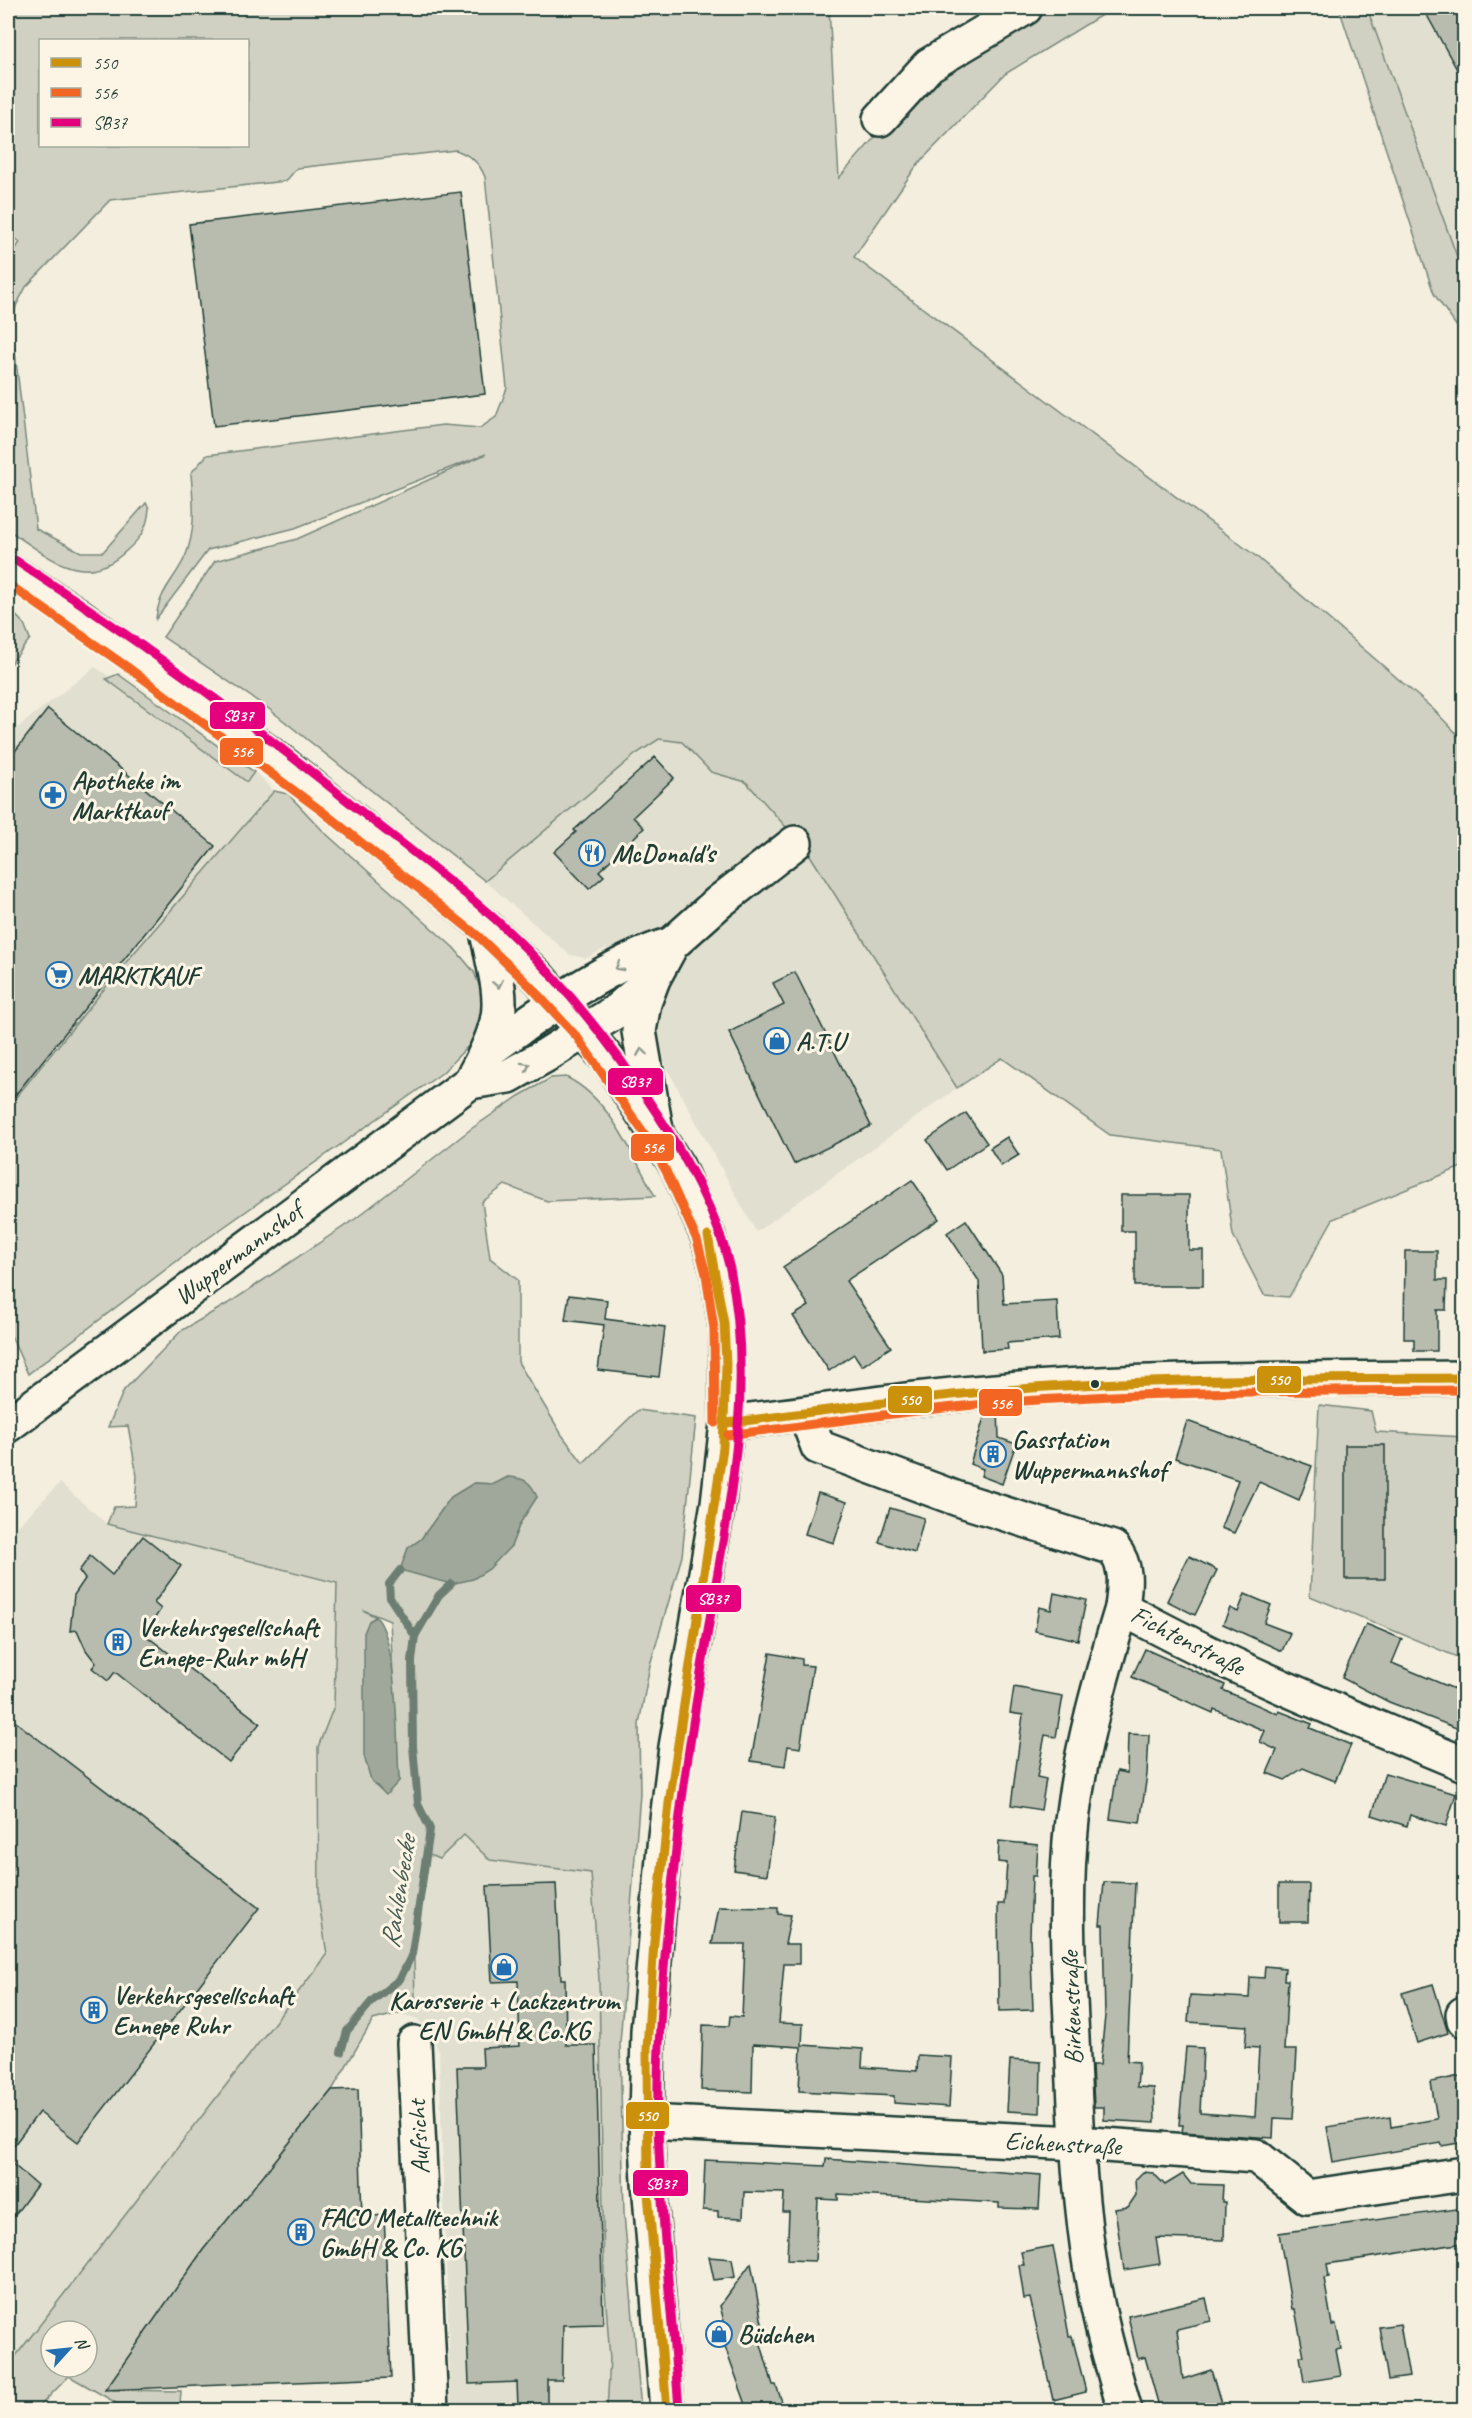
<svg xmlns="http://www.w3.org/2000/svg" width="1472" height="2418" font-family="Caveat,sans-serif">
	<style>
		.built { fill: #e1dfd0 }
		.green { fill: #d0d1c2; stroke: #78877b; stroke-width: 1.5; fill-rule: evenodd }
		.water { fill: #a0a89b; stroke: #6c7d72; stroke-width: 1.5 }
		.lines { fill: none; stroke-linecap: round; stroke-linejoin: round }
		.stream { stroke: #6c7d72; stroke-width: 8 }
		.building { fill: #b8bcae; stroke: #1f3d34; stroke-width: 1.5 }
		.minor-casing { stroke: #1f3d34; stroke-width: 38 }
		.major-casing { stroke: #1f3d34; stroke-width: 38 }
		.minor { stroke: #fcf5e5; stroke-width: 33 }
		.major { stroke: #fcf5e5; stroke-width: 33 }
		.bus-1-casing { stroke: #fcf5e5; stroke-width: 14 }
		.bus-2-casing { stroke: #fcf5e5; stroke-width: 14 }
		.bus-3-casing { stroke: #fcf5e5; stroke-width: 14 }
		.bus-1 { stroke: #cc910a; stroke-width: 9 }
		.bus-2 { stroke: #f26522; stroke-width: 9 }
		.bus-3 { stroke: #e5007d; stroke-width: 9 }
		.oneway { stroke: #8e998c }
		.bus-dot { fill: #1f3d34; stroke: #fcf5e5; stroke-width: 2 }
		.labels { text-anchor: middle; stroke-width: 6; stroke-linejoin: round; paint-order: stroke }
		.poi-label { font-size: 26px; font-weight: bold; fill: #1f3d34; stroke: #fcf5e5; text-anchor: start }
		.street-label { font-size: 26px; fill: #1f3d34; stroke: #fcf5e5 }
		.water-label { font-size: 27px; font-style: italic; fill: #465d53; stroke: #fcf5e5 }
		.line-badge { stroke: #fcf5e5; stroke-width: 2 }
		.badge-label { font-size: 16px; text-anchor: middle; font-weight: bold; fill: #fff }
	</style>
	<rect width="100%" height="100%" fill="#f3eede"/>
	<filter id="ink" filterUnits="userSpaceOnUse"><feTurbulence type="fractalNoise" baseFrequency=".0167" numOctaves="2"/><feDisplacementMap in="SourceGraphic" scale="12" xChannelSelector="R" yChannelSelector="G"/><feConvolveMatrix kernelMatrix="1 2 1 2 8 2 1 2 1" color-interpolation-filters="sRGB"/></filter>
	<g filter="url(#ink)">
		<g class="built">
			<path d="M1367 8H1464V276L1460 267Z"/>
			<path d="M95 667 257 774 274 791 127 961 8 1107V740L18 727Z"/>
			<path d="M659 739 682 742 711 772 746 782 808 852 957 1088 756 1232 662 1059 656 1037 658 1018 606 948 586 958 570 955 485 881 636 754Z"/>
			<path d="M60 1483 107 1524 337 1583 334 1706 318 1747 319 1902 327 1955 8 2366V1536Z"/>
			<path d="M464 1835 490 1860 591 1873 599 1979 610 2359 607 2410H451L439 2051 430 2031 416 2018 394 2013 411 2010 415 1999 413 1921 425 1853 439 1859Z"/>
		</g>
		<g class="green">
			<path d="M8 8H829L839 178 930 74 1031 8H1113L1005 74 917 165 854 257 1257 557 1433 709 1464 741V1166L1333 1219 1289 1297 1264 1295 1233 1235 1221 1149 1110 1135 1002 1058 957 1088 808 852 746 782 711 772 682 742 659 739 636 754 485 881 269 709 163 637 215 561 297 539 486 454 295 528 208 550 156 619C159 590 174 581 185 557 197 529 193 502 191 473L207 455 443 425 480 428 496 417 507 388 485 177C479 162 471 156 456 150L297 168 286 181 110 200 26 287 16 306 12 327 36 529 81 552H103L146 503 149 508C148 528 140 539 126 551 83 592 47 555 8 530V262L20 242 8 233ZM40 40H248V146H40Z"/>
			<path d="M1339 8H1367L1464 276V337L1434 294Z"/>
			<path d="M8 607 24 624 30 639 8 667Z"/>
			<path d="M118 674 254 772 247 782 106 679Z"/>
			<path d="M274 791 288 794 324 832 454 948 474 972 482 993V1018L470 1044 442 1073 194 1248 28 1374 8 1329V1107L127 961Z"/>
			<path d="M566 1077C611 1099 632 1155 655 1196L547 1201 505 1185 482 1202 490 1258 518 1280V1362L562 1435 583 1463 638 1410 696 1418 682 1556 650 1665 639 1724 640 1794 620 2043 624 2214 641 2410H607L610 2359 604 2277 599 1979 591 1873 490 1860 464 1835 439 1859 425 1853 413 1921 415 1999 411 2010 373 2020 332 2090 203 2250 112 2381 113 2390 181 2391 180 2404H118L69 2376 36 2410H8V2366L327 1955 319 1902 318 1747 334 1706 337 1583 107 1524 114 1507 135 1506 137 1476 128 1426 108 1427 124 1390 181 1331 232 1301 355 1219 471 1129 519 1096 551 1078ZM508 1477 537 1497 520 1523 511 1546 412 1571 401 1570 408 1548 421 1539 451 1497 474 1483 495 1484ZM363 1610 390 1621 399 1781 369 1621 376 1617ZM51 2331H87V2367H51Z"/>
			<path d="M1319 1405 1371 1411 1376 1432 1464 1437V1660L1310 1596Z"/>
		</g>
		<g class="water">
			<path d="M508 1477C524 1478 531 1481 537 1497L520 1523 511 1546 489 1569 473 1579 451 1584 400 1570 408 1548 421 1539 451 1497 474 1483 494 1484Z"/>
			<path d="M376 1617C398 1637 397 1748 399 1781L386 1795 371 1780 364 1756V1633L369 1621Z"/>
		</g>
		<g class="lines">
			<g class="stream">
				<path d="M400 1570 389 1584 390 1598 415 1636"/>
				<path d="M341 2052 347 2031 372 2001 400 1979 412 1954 430 1829 418 1804 413 1746 412 1661 415 1636 439 1595 451 1584"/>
			</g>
		</g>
		<g class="building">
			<path d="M1423 8H1464V82Z"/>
			<path d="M461 192 485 394 214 426 189 224Z"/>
			<path d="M48 709 215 846 8 1104V760Z"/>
			<path d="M655 757 674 778 633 817 644 828 599 871 604 876 589 889 554 852 576 832 574 830Z"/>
			<path d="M795 972 871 1126 794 1164 729 1032 784 1005 773 983Z"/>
			<path d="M966 1113 987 1143 947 1170 927 1140Z"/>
			<path d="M1007 1137 1019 1155 1001 1166 990 1148Z"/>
			<path d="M912 1180 939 1219 846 1281 891 1347 862 1366 854 1354 829 1371 793 1316 809 1306 783 1267Z"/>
			<path d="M1121 1195H1189V1250H1203V1286H1135V1231H1121Z"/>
			<path d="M966 1220 1002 1275 1004 1304 1057 1301 1059 1339 1007 1343 1008 1349 982 1351 979 1281 947 1233Z"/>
			<path d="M1405 1251H1437V1280H1447L1446 1310H1437V1351H1414V1339H1404Z"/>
			<path d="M569 1295 607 1300 605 1319 665 1327 659 1377 598 1370 604 1325 565 1320Z"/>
			<path d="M998 1410 999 1438 1016 1444 1002 1484 981 1476 983 1469 970 1464 986 1411Z"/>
			<path d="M1187 1421 1312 1466 1299 1500 1259 1482 1234 1533 1221 1528 1238 1480 1175 1458Z"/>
			<rect x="1345" y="1445" width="40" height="134"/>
			<path d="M818 1493 847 1502 834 1543 805 1534Z"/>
			<path d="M890 1508 924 1518 915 1553 879 1542Z"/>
			<path d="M143 1536 181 1566 154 1603 161 1609 144 1634 260 1723 229 1762 115 1672 108 1681 92 1668 96 1663 86 1650 77 1630 70 1631 74 1595 85 1579 79 1571 90 1556 112 1575Z"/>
			<path d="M1189 1556 1217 1570 1195 1615 1167 1601Z"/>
			<path d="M1054 1593 1086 1600 1078 1640 1035 1631 1039 1607 1051 1610Z"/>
			<path d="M1245 1594 1271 1605 1264 1623 1290 1633 1282 1651 1223 1624 1230 1608 1238 1612Z"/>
			<path d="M1366 1624 1402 1639 1392 1663 1464 1693V1731L1389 1702 1342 1678Z"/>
			<path d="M1145 1649 1225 1685 1223 1690 1278 1714 1279 1711 1312 1724 1310 1728 1351 1745 1335 1781 1303 1768 1285 1780 1267 1773 1277 1750 1260 1742 1265 1731 1214 1709 1213 1713 1132 1677Z"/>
			<path d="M770 1653 802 1659V1665L813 1666 800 1748 788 1746 785 1766 751 1761Z"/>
			<path d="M1014 1687 1063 1696 1056 1737 1045 1735 1037 1777 1046 1779 1041 1810 1011 1805 1023 1715 1010 1713Z"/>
			<path d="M8 1716 259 1908 78 2142 39 2112 8 2153Z"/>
			<path d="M1128 1734 1149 1735 1147 1774 1140 1823 1110 1819 1117 1771 1127 1773Z"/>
			<path d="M1385 1773 1456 1794 1446 1826 1410 1815 1407 1826 1372 1815Z"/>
			<path d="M742 1812 775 1817 767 1875 734 1870Z"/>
			<path d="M999 1841 1038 1845 1036 1876H1032L1030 1936 1033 2010 999 2011 998 1904H1004L1007 1863 998 1862Z"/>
			<path d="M1104 1882 1135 1883 1127 2061 1139 2062 1137 2087 1154 2088 1155 2123 1104 2120V2107H1094L1092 2065H1100L1105 2016 1103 1925H1100Z"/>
			<path d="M556 1884 561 1979H565L566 2045H596L603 2324 563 2325 562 2380H547V2405L518 2407 517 2382 469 2384 457 2067H483L482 2048 520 2046 518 1981 492 1982 487 1886Z"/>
			<path d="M1279 1884H1309L1308 1922H1279Z"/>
			<path d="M719 1907 778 1908V1914L791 1915 785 1944H799V1964H784L779 2023 803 2024 802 2045 863 2049 862 2067 917 2071 918 2055 952 2057 949 2107 894 2103V2096L799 2091 801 2047 753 2044 752 2092 701 2090 703 2025 729 2026 730 2016 742 2017 745 1944H712Z"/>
			<path d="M1265 1966 1285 1968 1284 1980H1288L1284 2050H1297L1293 2119 1274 2118 1273 2138 1182 2132 1183 2125H1179L1186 2047 1203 2048 1200 2113 1255 2117 1259 2048 1245 2047 1247 2026 1188 2022 1190 1995 1249 1998 1250 1977 1264 1978Z"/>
			<path d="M1433 1984 1448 2033 1417 2043 1402 1993Z"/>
			<path d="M1010 2060 1041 2062 1040 2113 1007 2111Z"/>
			<path d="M1460 2076 1464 2098V2142L1442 2146 1441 2143 1333 2162 1327 2127 1390 2117 1391 2127 1437 2119 1431 2082Z"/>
			<path d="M358 2089 362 2217 384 2215 391 2378 105 2390 203 2250 332 2090Z"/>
			<path d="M826 2159 1041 2175 1039 2209 999 2208V2203L838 2194V2200L818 2199 815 2261 787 2260 789 2212H783L784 2193 744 2192 743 2218 718 2217V2211L703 2210 705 2160 825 2166Z"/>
			<path d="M8 2160 37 2185 8 2224Z"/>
			<path d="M1143 2172 1153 2173 1165 2185 1183 2174 1191 2184 1223 2185 1222 2202H1225L1224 2240 1156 2238 1160 2264 1124 2270 1115 2209 1128 2207 1136 2195 1135 2180Z"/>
			<path d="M1464 2208V2243L1327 2264 1329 2277 1324 2278 1332 2325 1336 2324 1341 2349 1336 2350 1341 2376 1304 2382 1300 2356H1304L1295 2309H1292L1279 2233Z"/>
			<path d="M1053 2246 1069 2336H1072L1086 2392 1053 2400 1030 2298 1024 2299 1019 2265H1024L1021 2252Z"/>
			<path d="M709 2257 732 2259 735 2277 714 2280Z"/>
			<path d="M751 2263 765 2340 760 2341 773 2385H776L785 2410H748L718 2327 725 2325 720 2306Z"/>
			<path d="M1206 2298 1211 2321 1177 2329 1183 2379 1211 2370 1223 2410H1160L1145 2357 1138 2359 1128 2316Z"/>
			<path d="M1400 2324 1409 2377 1388 2380 1379 2327Z"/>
		</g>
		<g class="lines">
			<defs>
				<g id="minor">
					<path d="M880 119 929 65 1025 8"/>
					<path d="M489 1050C542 1012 610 962 672 944"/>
					<path d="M470 1082 509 1076 548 1054 615 1012 653 979"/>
					<path d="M656 1130 639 1031 644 1003 653 979 672 944 719 902 795 843"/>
					<path d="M806 1415 818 1447 958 1499 1113 1548C1128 1567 1125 1584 1122 1608 1232 1669 1349 1716 1464 1764"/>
					<path d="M727 1423C825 1411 922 1396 1020 1389 1168 1378 1316 1379 1464 1378"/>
					<path d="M8 1425 470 1082C511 1012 501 1002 486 927"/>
					<path d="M1122 1608C1101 1677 1081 1747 1072 1820 1064 1892 1068 1966 1072 2038 1075 2109 1078 2181 1088 2251 1095 2305 1110 2359 1125 2410"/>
					<path d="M1463 2014 1464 2020"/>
					<path d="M414 2043 431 2410"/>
					<path d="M646 2122 1077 2143 1256 2156 1307 2197 1464 2174"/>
				</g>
				<path id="major" d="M8 570 79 616 282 763 486 927 539 978 609 1061 677 1166 708 1236 718 1272 726 1328 727 1423 718 1503 676 1747 665 1836 648 2031 646 2122 649 2182 667 2410"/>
			</defs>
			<use href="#minor" class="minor-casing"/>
			<use href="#major" class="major-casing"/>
			<use href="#minor" class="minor"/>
			<use href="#major" class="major"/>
			<defs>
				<g id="bus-1">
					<path d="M727 1423C824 1411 922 1396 1020 1389 1168 1378 1316 1379 1464 1378"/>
					<path d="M667 2410 648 2193 647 2049 654 1942 669 1803 723 1448 726 1365 724 1323 708 1236"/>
				</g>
				<g id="bus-2">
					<path d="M8 584 130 669 323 812 478 936 530 986 577 1037 646 1136 666 1171 697 1240 706 1274 714 1329 715 1423"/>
					<path d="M728 1435C826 1423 924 1408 1023 1401 1169 1391 1317 1391 1464 1390"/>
				</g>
				<path id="bus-3" d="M15 560C134 637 249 721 359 810 405 846 452 881 495 919 558 976 610 1041 656 1112 687 1160 717 1212 730 1269 753 1376 733 1488 714 1594 701 1673 687 1752 678 1832 667 1928 656 2028 658 2126 661 2220 672 2315 679 2409"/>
			</defs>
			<use href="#bus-1" class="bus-1-casing"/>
			<use href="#bus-2" class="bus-2-casing"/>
			<use href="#bus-3" class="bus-3-casing"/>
			<use href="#bus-1" class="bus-1"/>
			<use href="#bus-2" class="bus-2"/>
			<use href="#bus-3" class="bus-3"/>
		</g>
		<defs><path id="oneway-chevron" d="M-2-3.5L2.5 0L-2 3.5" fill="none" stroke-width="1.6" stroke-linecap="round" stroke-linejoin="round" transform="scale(1.5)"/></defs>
		<g class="oneway">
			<use href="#oneway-chevron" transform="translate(619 967) rotate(149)"/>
			<use href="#oneway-chevron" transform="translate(498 984) rotate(78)"/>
			<use href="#oneway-chevron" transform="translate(642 1052) rotate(-98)"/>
			<use href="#oneway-chevron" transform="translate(526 1066) rotate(-29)"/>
		</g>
	</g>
	<defs>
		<symbol id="pharmacy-ring" viewBox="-11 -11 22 22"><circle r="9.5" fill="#fcf5e5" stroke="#1f6fb2" stroke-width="1.5"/><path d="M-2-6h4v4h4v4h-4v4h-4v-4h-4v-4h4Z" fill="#1f6fb2"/></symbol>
		<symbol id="restaurant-ring" viewBox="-11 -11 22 22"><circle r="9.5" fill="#fcf5e5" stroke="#1f6fb2" stroke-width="1.5"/><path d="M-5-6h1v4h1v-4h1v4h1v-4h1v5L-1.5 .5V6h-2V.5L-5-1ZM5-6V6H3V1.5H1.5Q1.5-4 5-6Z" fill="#1f6fb2"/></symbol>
		<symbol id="supermarket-ring" viewBox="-11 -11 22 22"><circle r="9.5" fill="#fcf5e5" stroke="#1f6fb2" stroke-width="1.5"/><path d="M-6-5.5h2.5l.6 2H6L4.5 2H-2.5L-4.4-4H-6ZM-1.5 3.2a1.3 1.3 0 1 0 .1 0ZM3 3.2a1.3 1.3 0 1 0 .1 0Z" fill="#1f6fb2"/></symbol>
		<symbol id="shop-ring" viewBox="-11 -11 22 22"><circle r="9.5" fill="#fcf5e5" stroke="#1f6fb2" stroke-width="1.5"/><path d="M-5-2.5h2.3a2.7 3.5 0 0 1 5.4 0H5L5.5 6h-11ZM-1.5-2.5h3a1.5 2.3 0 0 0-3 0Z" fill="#1f6fb2"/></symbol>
		<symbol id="building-ring" viewBox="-11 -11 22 22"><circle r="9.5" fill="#fcf5e5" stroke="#1f6fb2" stroke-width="1.5"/><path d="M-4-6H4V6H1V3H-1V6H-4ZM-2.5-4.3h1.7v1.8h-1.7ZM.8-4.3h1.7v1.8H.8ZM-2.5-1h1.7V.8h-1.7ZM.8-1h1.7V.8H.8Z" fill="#1f6fb2"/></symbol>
	</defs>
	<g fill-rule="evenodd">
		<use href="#pharmacy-ring" x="38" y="780" width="30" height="30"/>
		<use href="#restaurant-ring" x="577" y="838" width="30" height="30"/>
		<use href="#supermarket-ring" x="44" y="960" width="30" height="30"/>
		<use href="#shop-ring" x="762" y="1026" width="30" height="30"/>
		<use href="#building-ring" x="978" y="1439" width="30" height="30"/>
		<use href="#building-ring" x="103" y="1627" width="30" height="30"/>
		<use href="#shop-ring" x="489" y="1952" width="30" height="30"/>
		<use href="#building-ring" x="79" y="1995" width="30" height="30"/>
		<use href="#building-ring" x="286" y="2217" width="30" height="30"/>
		<use href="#shop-ring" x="704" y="2319" width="30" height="30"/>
	</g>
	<circle class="bus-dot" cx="1095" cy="1384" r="5"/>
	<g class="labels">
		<g class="poi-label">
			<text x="72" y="789">Apotheke im<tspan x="72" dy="30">Marktkauf</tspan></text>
			<text x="612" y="862">McDonald's</text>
			<text x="78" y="984">MARKTKAUF</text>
			<text x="796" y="1050">A.T.U</text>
			<text x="1012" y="1448">Gasstation<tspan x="1012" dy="30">Wuppermannshof</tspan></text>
			<text x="138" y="1636">Verkehrsgesellschaft<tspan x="138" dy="30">Ennepe-Ruhr mbH</tspan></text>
			<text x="113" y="2004">Verkehrsgesellschaft<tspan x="113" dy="30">Ennepe Ruhr</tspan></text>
			<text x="504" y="2009" text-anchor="middle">Karosserie + Lackzentrum<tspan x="504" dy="30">EN GmbH &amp; Co.KG</tspan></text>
			<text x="320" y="2226">FACO Metalltechnik<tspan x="320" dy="30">GmbH &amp; Co. KG</tspan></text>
			<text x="738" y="2343">Büdchen</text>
		</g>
		<g class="street-label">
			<text transform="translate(238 1253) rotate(-37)" y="9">Wuppermannshof</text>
			<text transform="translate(1188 1640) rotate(27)" y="9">Fichtenstraße</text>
			<text transform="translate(1071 2008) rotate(-92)" y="9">Birkenstraße</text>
			<text transform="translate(418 2137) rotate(-93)" y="9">Aufsicht</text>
			<text transform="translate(1063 2143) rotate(3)" y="9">Eichenstraße</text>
		</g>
		<g class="water-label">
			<text transform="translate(398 1892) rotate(-81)" y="9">Rahlenbecke</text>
		</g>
	</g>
	<g class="line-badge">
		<rect x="209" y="701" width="57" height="29" rx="6" fill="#e5007d"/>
		<rect x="219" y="737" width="45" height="29" rx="6" fill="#f26522"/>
		<rect x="607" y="1067" width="57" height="29" rx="6" fill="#e5007d"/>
		<rect x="630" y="1133" width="45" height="29" rx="6" fill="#f26522"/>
		<rect x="1256" y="1365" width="46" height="29" rx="6" fill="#cc910a"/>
		<rect x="887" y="1385" width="46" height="29" rx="6" fill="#cc910a"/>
		<rect x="978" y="1388" width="45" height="29" rx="6" fill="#f26522"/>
		<rect x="685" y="1584" width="57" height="29" rx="6" fill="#e5007d"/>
		<rect x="625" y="2101" width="45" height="29" rx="6" fill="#cc910a"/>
		<rect x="632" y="2169" width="57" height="28" rx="6" fill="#e5007d"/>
	</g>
	<g class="badge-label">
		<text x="238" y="721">SB37</text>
		<text x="242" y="757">556</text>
		<text x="635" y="1087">SB37</text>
		<text x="653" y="1153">556</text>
		<text x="1279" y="1385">550</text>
		<text x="910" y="1405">550</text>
		<text x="1001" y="1409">556</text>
		<text x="713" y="1604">SB37</text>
		<text x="647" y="2121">550</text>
		<text x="661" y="2189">SB37</text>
	</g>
	<rect width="1472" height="2418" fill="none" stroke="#fcf5e5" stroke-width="30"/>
	<rect x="15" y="15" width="1442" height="2388" fill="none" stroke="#1f3d34" stroke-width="2" filter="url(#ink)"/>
	<rect x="39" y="39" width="210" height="108" fill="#fcf5e5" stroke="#a4ab9e" stroke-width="1.5"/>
	<rect x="51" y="58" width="30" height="9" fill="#cc910a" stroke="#a4ab9e" stroke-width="1.5"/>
	<text x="93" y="69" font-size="18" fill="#1f3d34">550</text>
	<rect x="51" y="88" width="30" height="9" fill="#f26522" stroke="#a4ab9e" stroke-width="1.5"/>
	<text x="93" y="99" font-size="18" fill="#1f3d34">556</text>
	<rect x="51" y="118" width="30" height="9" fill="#e5007d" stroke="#a4ab9e" stroke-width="1.5"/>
	<text x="93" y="129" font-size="18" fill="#1f3d34">SB37</text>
	<g transform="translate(69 2349) rotate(63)"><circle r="28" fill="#fcf5e5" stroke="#a4ab9e" stroke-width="1.5"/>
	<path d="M0-4.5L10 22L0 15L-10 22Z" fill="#1f6fb2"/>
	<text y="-9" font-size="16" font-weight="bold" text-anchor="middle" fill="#1f3d34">N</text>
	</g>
</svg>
